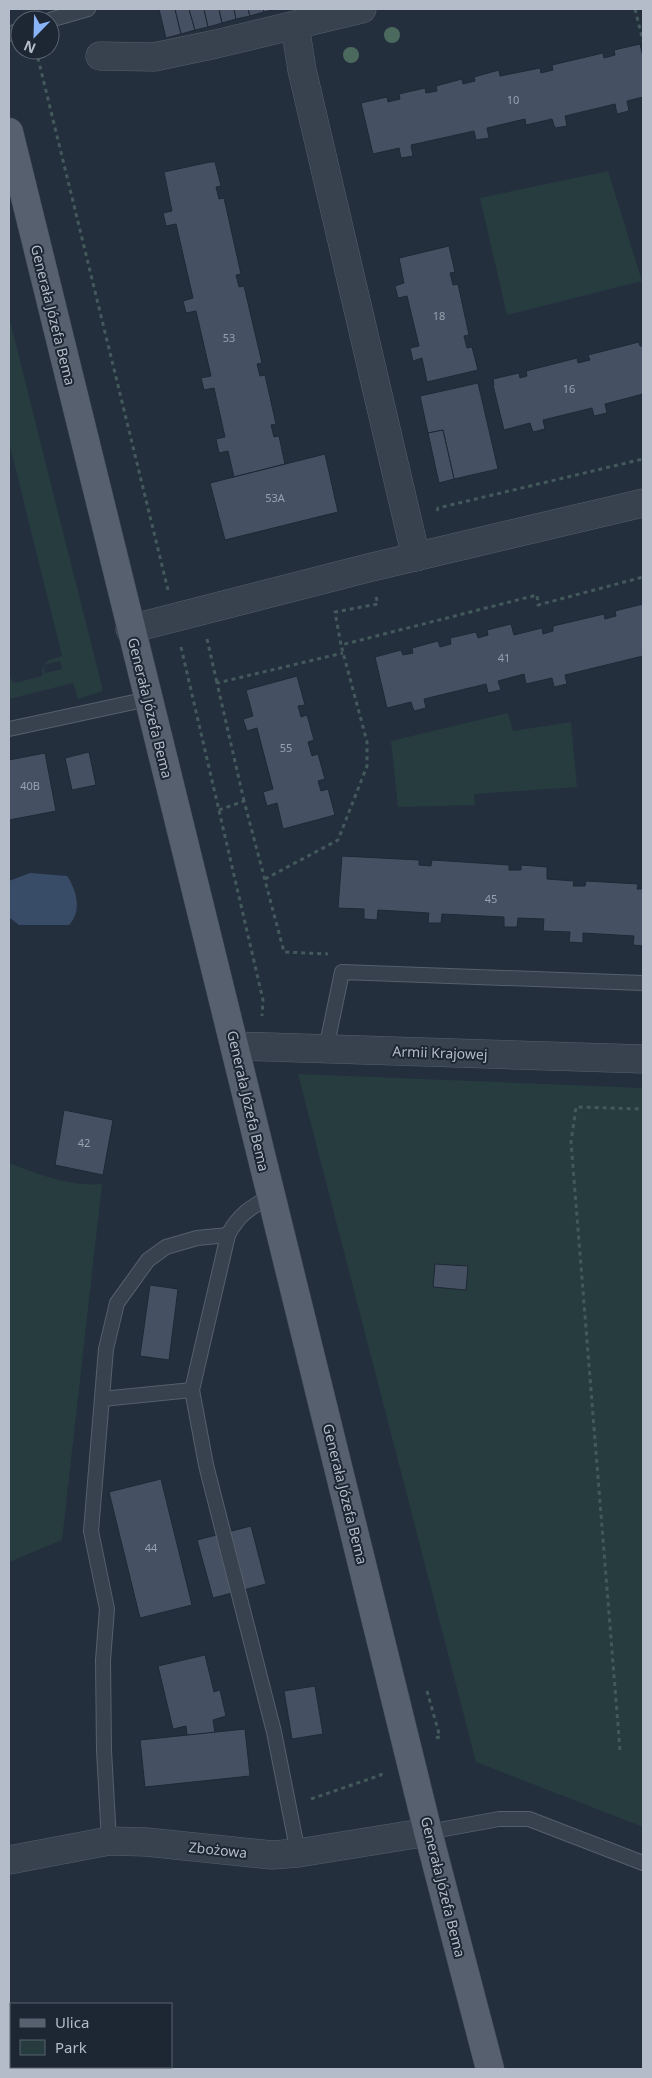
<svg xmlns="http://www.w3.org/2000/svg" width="652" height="2078" font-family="'Noto Sans',sans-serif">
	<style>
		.green { fill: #263c3f; fill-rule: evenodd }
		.water { fill: #394c67 }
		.building { fill: #455162; stroke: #1f2835 }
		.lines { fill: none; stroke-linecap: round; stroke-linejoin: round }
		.service-casing { stroke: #565f6c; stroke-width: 16 }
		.minor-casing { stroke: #565f6c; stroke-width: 29 }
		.primary-casing { stroke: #414a57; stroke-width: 29 }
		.path { stroke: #44595c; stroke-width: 3; stroke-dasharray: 4 4; stroke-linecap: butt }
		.service { stroke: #38414e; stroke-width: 14 }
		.minor { stroke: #38414e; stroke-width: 28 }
		.primary { stroke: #56606e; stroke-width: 28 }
		.tree { fill: #4b6a5d }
		.labels { text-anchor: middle; stroke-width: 4; stroke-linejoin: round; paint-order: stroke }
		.number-label { font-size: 11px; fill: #98a1af }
		.street-label { font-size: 14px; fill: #b4bcc9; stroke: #1d2633 }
	</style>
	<rect width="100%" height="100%" fill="#242f3e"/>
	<g class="green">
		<path d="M608 171 642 281 507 315 480 198Z"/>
		<path d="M9 317 103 691 78 699 73 683 9 699V676L14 683 42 676 43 665 49 660 62 656 9 442ZM60 661 62 669 45 673 43 665Z"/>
		<path d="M508 713 513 731 571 722 577 787 474 794 475 805 398 807 391 741Z"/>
		<path d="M298 1074 643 1088V1827L476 1762Z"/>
		<path d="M9 1163C38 1174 70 1187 102 1184L62 1540 9 1562Z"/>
	</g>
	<path class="water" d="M30 873 67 876C77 891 82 911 69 925H19L10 918 9 881Z"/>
	<g class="building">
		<path d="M159 9H175L181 34 166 38Z"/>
		<path d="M175 9H189L195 30 181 34Z"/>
		<path d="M189 9H204L208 27 195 30Z"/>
		<path d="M204 9H219L222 23 208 27Z"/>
		<path d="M219 9H234L236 19 222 23Z"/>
		<path d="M234 9H248L250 16 236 19Z"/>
		<path d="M248 9H263L264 12 250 16Z"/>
		<path d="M263 9H277L264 12Z"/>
		<path d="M640 44 643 57V97L627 101 629 111 617 114 615 104 565 116 567 126 555 128 552 119 526 125 525 119 487 128 489 138 476 140 474 131 411 145 413 156 401 158 399 148 373 154 361 103 387 97 388 102 400 99 399 94 425 88 426 93 437 91 436 86 462 79 463 84 475 81 474 77 499 70 500 76 540 68 541 73 553 70 552 65 603 53 604 58 615 55 614 50Z"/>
		<path d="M210 162H215L221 186 216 187 219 199 224 198 241 274 236 275 239 287 244 286 262 363 257 364 260 376 265 375 276 424 271 425 274 437 279 436 285 464 234 477 228 451 219 453 216 439 225 437 214 388 204 390 201 378 211 376 196 311 186 313 183 301 193 298 176 224 166 226 163 213 172 211 164 172Z"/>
		<path d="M449 246 455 272 450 273 453 285 458 284 469 335 464 336 467 348 472 347 478 370 427 382 422 358 413 361 410 348 419 346 407 296 398 298 395 286 404 283 399 258Z"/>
		<path d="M639 342 640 346H643V394L605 404 607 413 594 416 592 408 543 420 545 429 533 432 530 423 504 430 493 385H494L493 379 519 373 520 378 527 376 526 371 577 358 578 363 590 360 588 355Z"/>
		<path d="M478 383 498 469 454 479 443 430 428 433 420 396Z"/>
		<path d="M443 430 454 479 439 483 428 433Z"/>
		<path d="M325 454 338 512 225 540 210 483Z"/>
		<path d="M643 604V656L565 675 567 684 554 687 552 678 526 684 524 674 498 681 501 690 488 693 486 684 424 699 426 708 414 711 411 702 387 708 375 657 401 650 403 655 413 653 412 648 438 641 440 647 451 644 450 638 476 632 478 638 488 635 487 630 511 624 514 635 542 628 543 634 553 631V626L604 614 605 619 616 616 615 611Z"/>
		<path d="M297 676 305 705 298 706 301 717 307 715 314 740 308 742 312 756 318 754 325 779 318 781 321 791 328 789 335 815 283 829 277 803 267 806 263 792 273 789 257 728 247 731 243 719 253 716 246 690Z"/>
		<path d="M89 752 96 785 72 790 65 758Z"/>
		<path d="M45 753 56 811 9 820V760Z"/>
		<path d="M342 856 419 860V865L431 866 432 860 509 865V870H521V865L547 867V879L574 881 573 886H585L586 881 638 884 637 889H643V946L633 945 634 936 583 933V943L569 942 570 932 543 931 544 919 518 918 517 927H504V917L442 914 441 923H428L429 913 378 910 377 920 364 919V909L338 908Z"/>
		<path d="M64 1110 113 1120 103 1175 55 1165Z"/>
		<path d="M435 1264 468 1266 466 1290 433 1287Z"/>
		<path d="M150 1285 178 1289 169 1360 140 1356Z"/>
		<path d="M161 1479 192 1605 140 1618 109 1492Z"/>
		<path d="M251 1526 266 1584 213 1598 197 1540Z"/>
		<path d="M205 1655 214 1692 220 1690 226 1716 213 1720 215 1733 187 1735 186 1726 173 1729 158 1666Z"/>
		<path d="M315 1686 323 1734 292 1739 284 1691Z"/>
		<path d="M245 1729 250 1776 145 1787 140 1740Z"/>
	</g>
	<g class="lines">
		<defs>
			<g id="service">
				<path d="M50 20 88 9"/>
				<path d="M9 34 20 30"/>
				<path d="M9 729 148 699"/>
				<path d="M326 1049 342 972 643 983"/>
				<path d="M271 1196C251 1207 238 1215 228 1235L192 1390 206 1465 274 1732 298 1853"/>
				<path d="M102 1399 192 1390"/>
				<path d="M428 1832 499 1819H529L643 1863"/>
				<path d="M109 1841 104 1750 103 1660 107 1609 91 1531 106 1349 117 1303 148 1260 166 1247 197 1238 228 1235"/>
			</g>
			<g id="minor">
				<path d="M295 26 302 70 416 557"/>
				<path d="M100 56 154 57 216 44 362 9"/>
				<path d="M130 629 368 568 643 503"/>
				<path d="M236 1046 643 1059"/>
				<path d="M9 1860 109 1841 146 1842 272 1855 298 1853 428 1832"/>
			</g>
			<path id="primary" d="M9 132 428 1832 490 2069"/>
		</defs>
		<use href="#service" class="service-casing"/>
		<use href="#minor" class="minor-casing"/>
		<use href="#primary" class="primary-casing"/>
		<g class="path">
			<path d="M635 9 643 41"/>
			<path d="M36 50 168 590"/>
			<path d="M437 511 438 508 643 459"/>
			<path d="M376 597 378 604 335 612 341 645 537 595 538 605 643 577"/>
			<path d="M207 639 217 683"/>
			<path d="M181 647 263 1000 262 1016"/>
			<path d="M244 801 217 683 343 653"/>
			<path d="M219 810 244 801 284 952 328 954"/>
			<path d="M265 879 338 840 367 766V742L341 645"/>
			<path d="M427 1691 440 1737 434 1738"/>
			<path d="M620 1750 571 1142 576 1107 643 1109"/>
			<path d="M311 1799 381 1775V1773"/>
		</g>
		<use href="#service" class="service"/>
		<use href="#minor" class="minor"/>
		<use href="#primary" class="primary"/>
	</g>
	<g class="tree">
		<circle cx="392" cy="35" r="8"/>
		<circle cx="351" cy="55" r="8"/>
	</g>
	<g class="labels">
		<g class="number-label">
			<text x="513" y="104">10</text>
			<text x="439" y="320">18</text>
			<text x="229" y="342">53</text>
			<text x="569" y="393">16</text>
			<text x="275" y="502">53A</text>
			<text x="504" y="662">41</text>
			<text x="286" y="752">55</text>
			<text x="30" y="790">40B</text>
			<text x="491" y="903">45</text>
			<text x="84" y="1147">42</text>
			<text x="151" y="1552">44</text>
		</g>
		<g class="street-label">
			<text transform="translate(53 315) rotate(76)" y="5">Generała Józefa Bema</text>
			<text transform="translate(150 708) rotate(76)" y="5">Generała Józefa Bema</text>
			<text transform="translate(440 1053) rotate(2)" y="5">Armii Krajowej</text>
			<text transform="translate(248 1101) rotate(77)" y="5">Generała Józefa Bema</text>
			<text transform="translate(345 1494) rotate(76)" y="5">Generała Józefa Bema</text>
			<text transform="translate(218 1850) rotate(6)" y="5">Zbożowa</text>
			<text transform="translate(443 1887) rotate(76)" y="5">Generała Józefa Bema</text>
		</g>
	</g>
	<rect width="652" height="2078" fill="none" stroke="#b4bcc9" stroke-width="20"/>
	<rect x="10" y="2003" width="162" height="65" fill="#1d2633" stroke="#59626f"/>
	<rect x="20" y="2019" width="25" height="8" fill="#56606e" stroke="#59626f"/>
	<text x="55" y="2028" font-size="15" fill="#b4bcc9">Ulica</text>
	<rect x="20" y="2040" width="25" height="15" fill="#263c3f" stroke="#59626f"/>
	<text x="55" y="2053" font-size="15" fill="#b4bcc9">Park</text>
	<g transform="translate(35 35) rotate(203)"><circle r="24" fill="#1d2633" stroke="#59626f"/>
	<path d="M0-4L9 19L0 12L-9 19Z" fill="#8ab4f8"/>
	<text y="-8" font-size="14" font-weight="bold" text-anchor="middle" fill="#b4bcc9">N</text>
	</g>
</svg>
